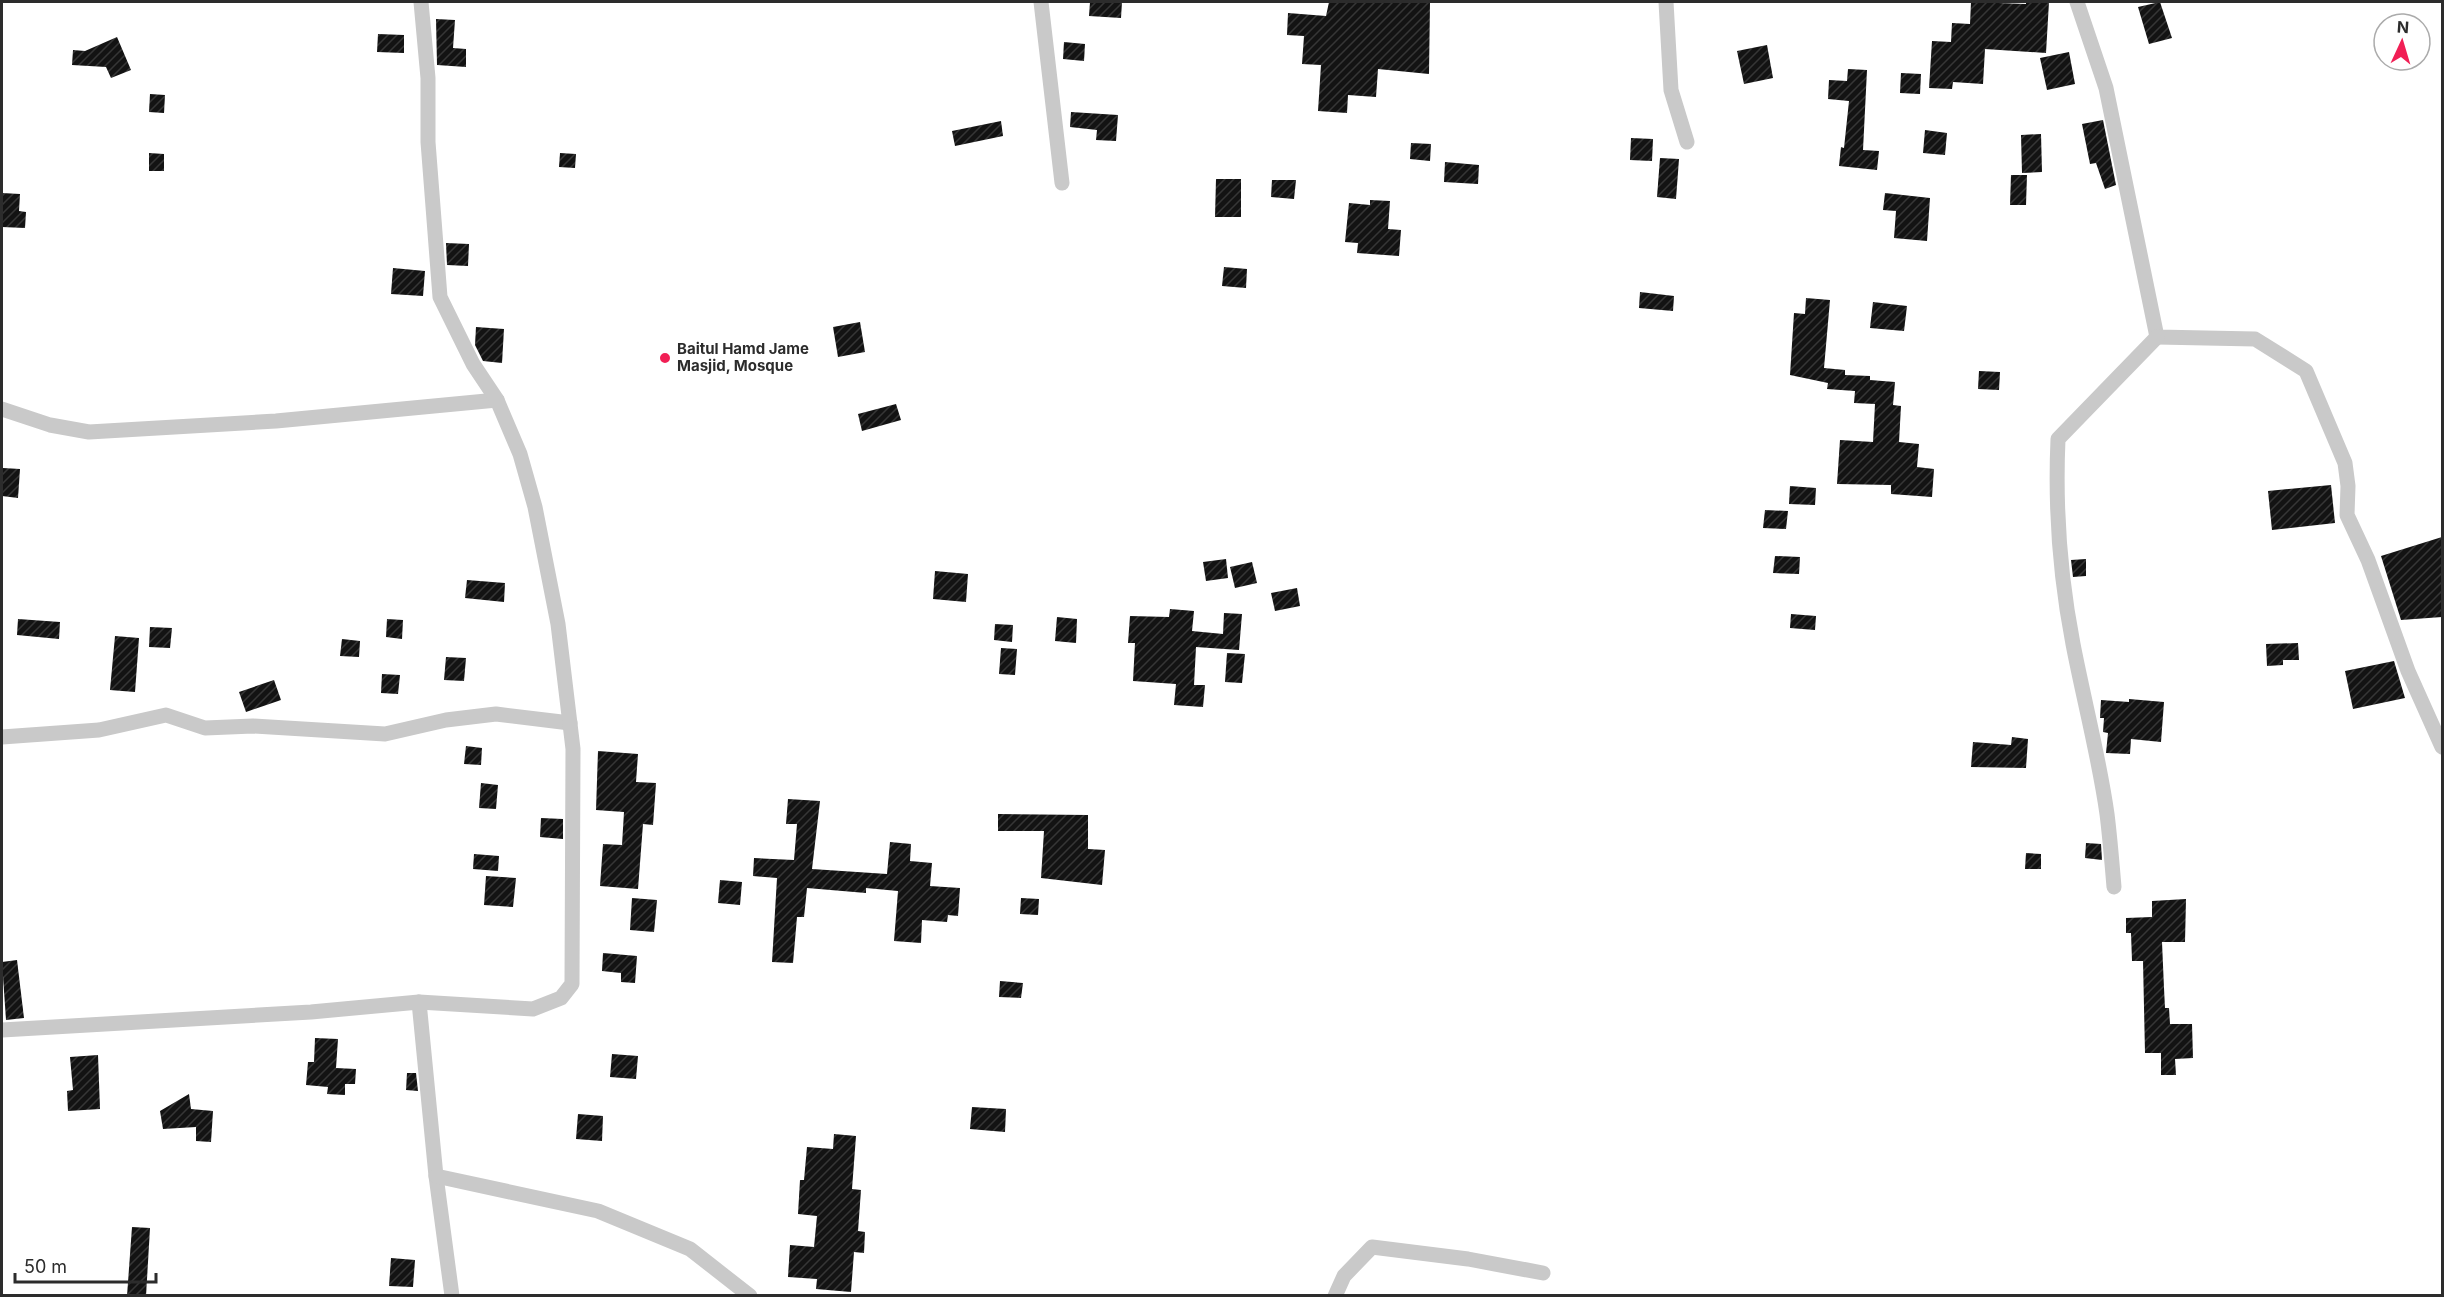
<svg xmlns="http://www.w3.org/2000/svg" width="2444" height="1297" font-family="Inter,sans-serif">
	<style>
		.building { fill: url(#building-hatch) }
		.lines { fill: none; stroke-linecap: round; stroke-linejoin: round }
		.street { stroke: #c9c9c9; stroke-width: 15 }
		.poi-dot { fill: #f11f55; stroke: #fff; stroke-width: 2 }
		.labels { text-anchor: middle; stroke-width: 6; stroke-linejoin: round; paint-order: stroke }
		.poi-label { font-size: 15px; font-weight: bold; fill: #2c2c2c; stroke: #fff; text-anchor: start }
	</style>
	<defs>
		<pattern id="building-hatch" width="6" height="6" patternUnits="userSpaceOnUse" patternTransform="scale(1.5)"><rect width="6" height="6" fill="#131313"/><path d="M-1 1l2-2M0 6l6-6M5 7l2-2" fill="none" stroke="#363636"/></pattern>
	</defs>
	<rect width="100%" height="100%" fill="#fff"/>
	<g class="building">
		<path d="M1090 2H1122L1121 18 1089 16Z"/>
		<path d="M1329 2H1430L1429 74 1378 69 1376 97 1348 95 1347 113 1318 111 1321 65 1302 64 1304 36 1287 35 1288 13 1326 16Z"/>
		<path d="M1971 2 2026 4V2H2049L2046 53 1985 49 1983 84 1953 82 1952 89 1929 88 1932 41 1951 42 1952 23 1970 24Z"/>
		<path d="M2160 2 2172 38 2149 44 2138 7Z"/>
		<path d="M436 19 455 20 453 48 466 49V67L437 65Z"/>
		<path d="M378 34 404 35V53L377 52Z"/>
		<path d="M117 37 131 70 111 78 106 67 72 65 73 50 85 51Z"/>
		<path d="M1064 42 1085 44 1084 61 1063 59Z"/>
		<path d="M1767 45 1773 78 1744 84 1737 51Z"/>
		<path d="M2069 52 2075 84 2047 90 2040 58Z"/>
		<path d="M1848 69 1867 70 1863 150 1879 151 1877 170 1839 166 1841 147 1844 148 1849 101 1828 99 1829 80 1847 81Z"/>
		<path d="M1901 73 1921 74 1920 94 1900 93Z"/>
		<path d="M150 94 165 95 164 113 149 112Z"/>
		<path d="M1071 112 1118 115 1116 141 1096 140 1097 130 1070 127Z"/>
		<path d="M2103 120 2116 185 2105 189 2096 163 2090 164 2082 124Z"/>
		<path d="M1001 121 1003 136 955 146 952 131Z"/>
		<path d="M1925 130 1947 133 1945 155 1923 153Z"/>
		<path d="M2041 134 2042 172 2022 173 2021 135Z"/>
		<path d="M1631 138 1653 139 1652 161 1630 160Z"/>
		<path d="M1411 143 1431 144 1430 161 1410 159Z"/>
		<path d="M149 153 164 154V171H149Z"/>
		<path d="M560 153 576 154 575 168 559 167Z"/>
		<path d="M1660 158 1679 159 1676 199 1657 197Z"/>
		<path d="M1445 162 1479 165 1478 184 1444 182Z"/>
		<path d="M2011 175H2027L2026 205H2010Z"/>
		<path d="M1216 179H1241V217H1215Z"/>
		<path d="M1272 180H1296L1294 199 1271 197Z"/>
		<path d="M2 193 20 194 19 211 26 212 25 228 2 227Z"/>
		<path d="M1885 193 1930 198 1927 241 1894 238 1896 211 1883 210Z"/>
		<path d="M1370 200 1390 201 1388 229 1401 230 1399 256 1357 253 1358 243 1345 242 1349 203 1370 205Z"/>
		<path d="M446 243 469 244 468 266 447 265Z"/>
		<path d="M1224 267 1247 269 1246 288 1222 286Z"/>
		<path d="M393 268 425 271 423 296 391 294Z"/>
		<path d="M1640 292 1674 296 1673 311 1639 308Z"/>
		<path d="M1806 298 1830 300 1824 368 1845 370V375L1870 376V380L1895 382 1893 405 1901 406 1899 442 1919 444 1917 467 1934 469 1932 497 1891 494V485L1837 484 1840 440 1873 442 1875 404 1854 403 1855 391 1827 389 1828 383 1790 375 1794 313 1805 314Z"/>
		<path d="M1873 302 1907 306 1904 331 1870 328Z"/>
		<path d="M860 322 865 352 838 357 833 327Z"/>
		<path d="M476 327 504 329 502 363 483 361 475 345Z"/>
		<path d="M1979 371 2000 372 1999 390 1978 389Z"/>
		<path d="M896 404 901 420 862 431 858 414Z"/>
		<path d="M3 468 20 469 18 498 2 496Z"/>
		<path d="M2331 485 2335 523 2272 530 2268 491Z"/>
		<path d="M1790 486 1816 488 1815 505 1789 504Z"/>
		<path d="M1765 510 1788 511 1786 529 1763 528Z"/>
		<path d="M2442 537V617L2401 620 2381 556Z"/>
		<path d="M1775 556 1800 557 1799 574 1773 573Z"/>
		<path d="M1226 559 1228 578 1206 581 1203 562Z"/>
		<path d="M2086 559V576L2073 577 2071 560Z"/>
		<path d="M1252 562 1257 583 1235 588 1230 567Z"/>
		<path d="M935 571 968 574 966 602 933 599Z"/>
		<path d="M467 580 505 583 504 602 465 598Z"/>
		<path d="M1297 588 1300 606 1275 611 1271 593Z"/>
		<path d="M1170 609 1194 611 1192 631 1223 634 1224 613 1242 614 1239 650 1196 647 1194 685H1205L1203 707 1174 705 1176 684 1133 681 1135 643H1128L1130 616 1169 617Z"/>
		<path d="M1791 614 1816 616 1815 630 1790 628Z"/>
		<path d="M1057 617 1077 619 1076 643 1055 641Z"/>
		<path d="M18 619 60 622 59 639 17 635Z"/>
		<path d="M387 619 403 620 402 639 386 637Z"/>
		<path d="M995 624 1013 625 1012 642 994 640Z"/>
		<path d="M150 627 172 628 170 648 149 647Z"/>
		<path d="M115 636 139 638 135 692 110 690Z"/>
		<path d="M342 639 360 641 359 657 340 656Z"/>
		<path d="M2298 643 2299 660H2283V665L2267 666 2266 644Z"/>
		<path d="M1001 648 1017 649 1015 675 999 674Z"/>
		<path d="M1227 653 1245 654 1242 683 1225 682Z"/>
		<path d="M446 657 466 658 464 681 444 680Z"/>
		<path d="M2394 661 2405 698 2353 709 2345 671Z"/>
		<path d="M382 674 400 675 398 694 381 693Z"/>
		<path d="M274 680 281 700 246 712 239 692Z"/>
		<path d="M2129 699 2164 702 2161 742 2131 739 2130 754 2106 753 2108 733 2103 732 2104 718H2100L2101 700 2129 702Z"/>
		<path d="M2012 737 2028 739 2026 768 1971 767 1973 742 2011 745Z"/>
		<path d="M466 746 482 748 481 765 464 764Z"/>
		<path d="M598 751 638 754 636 782 656 783 653 825 643 824 638 889 600 886 603 844 622 845 624 812 596 810Z"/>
		<path d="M481 783 498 785 496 809 479 808Z"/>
		<path d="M788 799 820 801 812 869 887 874 890 842 911 844 910 861 932 863 930 886 960 888 958 916 948 915 947 922 922 920 921 943 894 941 898 891 866 888V893L807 888 804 917H797L793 963 772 962 777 878 753 876 754 858 794 860 797 824H786Z"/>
		<path d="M998 814 1088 815V849L1105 850 1102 885 1041 878 1044 831H998Z"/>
		<path d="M541 818 563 819V839L540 837Z"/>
		<path d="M2086 843 2101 844 2102 860 2085 858Z"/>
		<path d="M2026 853 2041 854V869H2025Z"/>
		<path d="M474 854 499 856 498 871 473 869Z"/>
		<path d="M486 876 516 878 513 907 484 905Z"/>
		<path d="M720 880 742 882 740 905 718 903Z"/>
		<path d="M632 898 657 900 654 932 630 930Z"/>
		<path d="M1021 898 1039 899 1038 915 1020 914Z"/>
		<path d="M2186 899 2185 942H2162L2164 988 2165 1008H2169L2170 1024H2192L2193 1058 2175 1059 2176 1075H2161V1053H2145L2143 961H2132L2131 933H2126V918L2152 917V901Z"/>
		<path d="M603 953 637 956 635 983 621 982V973L602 971Z"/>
		<path d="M17 960 24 1018 6 1020 2 962Z"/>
		<path d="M1000 981 1023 983 1021 998 999 997Z"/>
		<path d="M315 1038 338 1039 336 1068 356 1069 355 1084H345V1095L327 1094 328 1087 306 1085 308 1062H314Z"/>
		<path d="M612 1054 638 1056 636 1079 610 1077Z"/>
		<path d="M98 1055 100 1109 68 1111 67 1091 73 1090 70 1057Z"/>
		<path d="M407 1073H416L418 1091 406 1090Z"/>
		<path d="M189 1094 191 1109 213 1111 211 1142 196 1141V1127L163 1129 160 1111Z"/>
		<path d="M972 1107 1006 1109 1005 1132 970 1129Z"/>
		<path d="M578 1114 603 1116 602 1141 576 1139Z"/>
		<path d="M834 1134 856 1136 852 1189 861 1190 858 1231 865 1232 864 1253 854 1252 851 1292 816 1289 817 1279 788 1277 790 1245 814 1247 817 1216 798 1214 800 1180H804L807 1147 833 1149Z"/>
		<path d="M132 1227 150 1228 146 1296H127Z"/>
		<path d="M391 1258 415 1260 413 1287 389 1286Z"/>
	</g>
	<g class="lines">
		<g class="street">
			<path d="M1041 2 1062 183"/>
			<path d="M1666 2 1671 90 1687 142"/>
			<path d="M2077 2 2106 88 2157 337 2255 339 2306 371 2345 463 2348 486 2347 515 2368 560 2408 671 2442 747"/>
			<path d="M2 409 50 425 89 432 276 421 497 400"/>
			<path d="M2 737 99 730 166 715 205 728 253 726 385 734 446 720 496 714 570 723"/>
			<path d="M2114 887C2112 863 2110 838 2107 814 2099 757 2084 701 2073 644 2060 577 2055 507 2058 439L2157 337"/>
			<path d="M419 1002 436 1176 452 1296"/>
			<path d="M2 1030 311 1012 419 1002 533 1009 561 998 572 984 573 749 558 624 535 507 520 454 497 400 473 364 440 297 428 142V78L421 2"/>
			<path d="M436 1176 598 1211 690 1249 750 1296"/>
			<path d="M1335 1296 1344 1276 1372 1247 1468 1259 1543 1273"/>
		</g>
	</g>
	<circle class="poi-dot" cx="665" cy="358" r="6"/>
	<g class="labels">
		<g class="poi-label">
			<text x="677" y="354">Baitul Hamd Jame<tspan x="677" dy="17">Masjid, Mosque</tspan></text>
		</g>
	</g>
	<rect width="2444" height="1297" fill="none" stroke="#2c2c2c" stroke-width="6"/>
	<g transform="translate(2402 42) rotate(4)"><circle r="28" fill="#ffffff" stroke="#ababab" stroke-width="1.5"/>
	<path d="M0-4.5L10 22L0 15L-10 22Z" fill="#f11f55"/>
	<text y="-9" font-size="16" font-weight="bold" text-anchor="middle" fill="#2c2c2c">N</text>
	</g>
	<path d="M15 1273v9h141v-9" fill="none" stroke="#2c2c2c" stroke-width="3"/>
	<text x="24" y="1273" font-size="18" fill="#2c2c2c" stroke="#ffffff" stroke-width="4.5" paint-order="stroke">50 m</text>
</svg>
